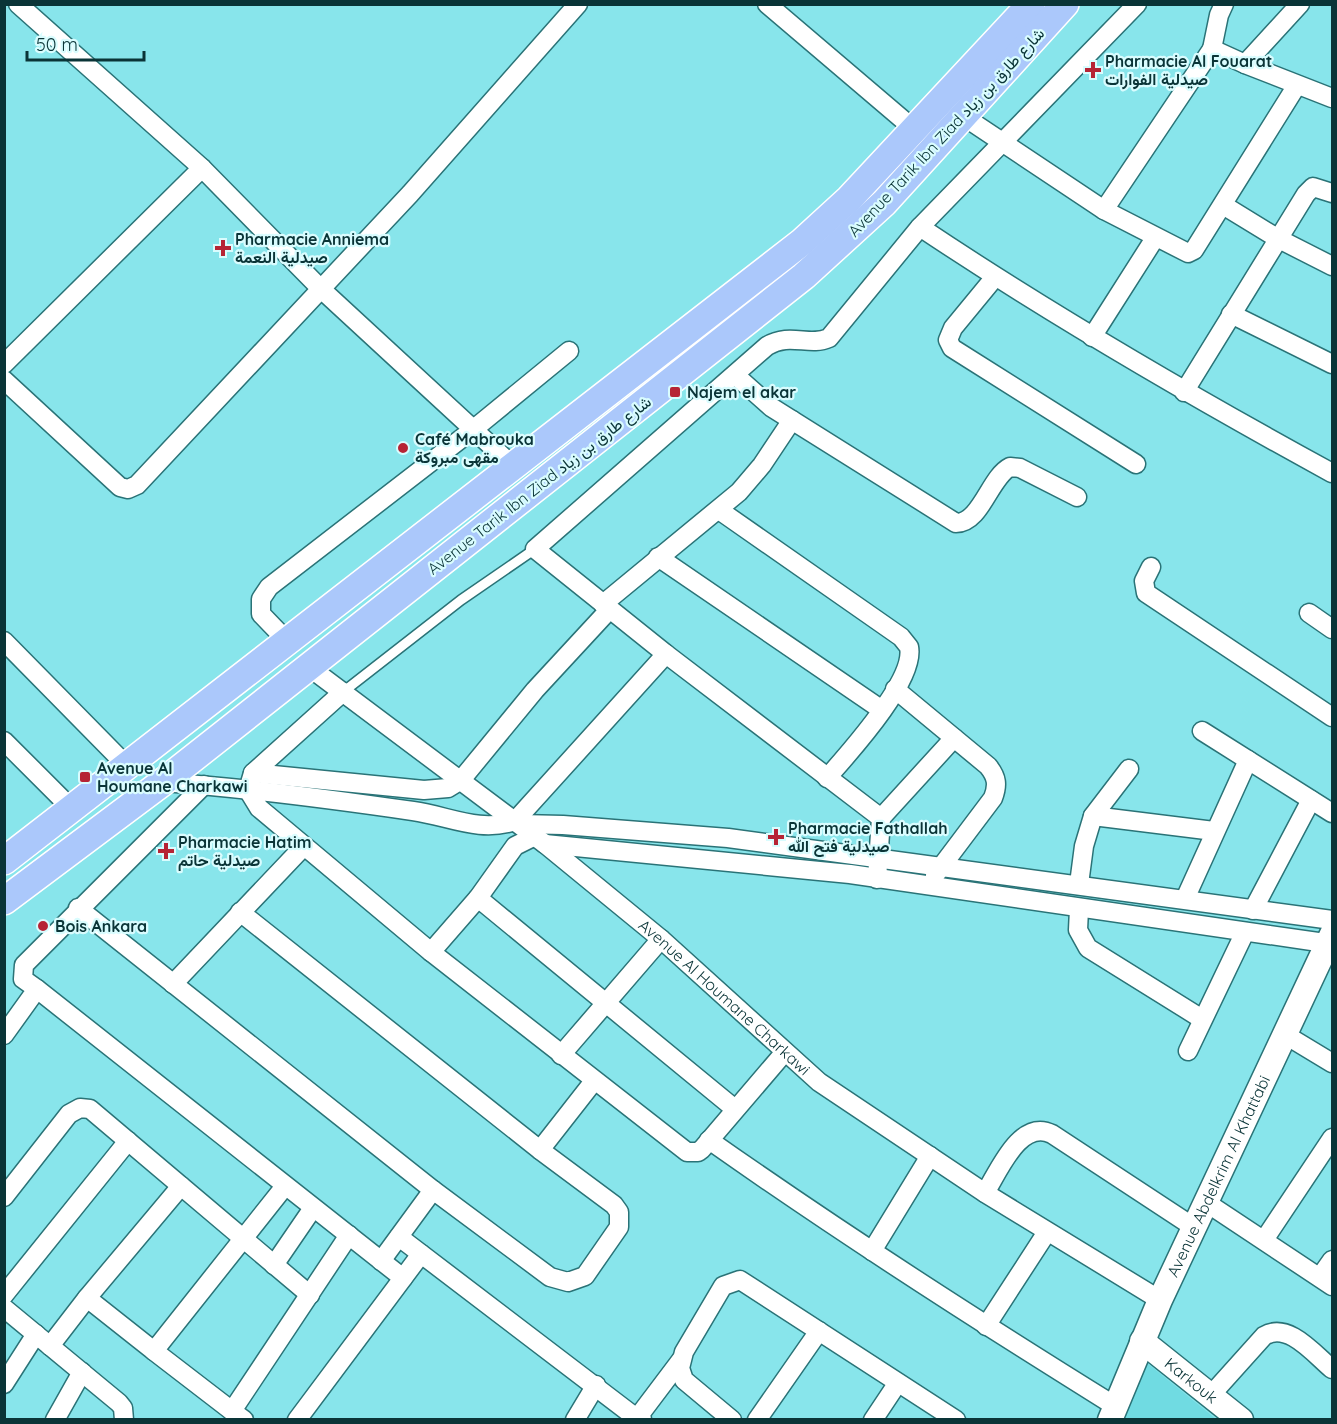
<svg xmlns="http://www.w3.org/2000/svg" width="1337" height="1424" font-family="Quicksand,Vazirmatn,sans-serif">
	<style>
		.built { fill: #70dbe2 }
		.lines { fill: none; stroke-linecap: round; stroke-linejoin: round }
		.lane-casing { stroke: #2a7377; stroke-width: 12 }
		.street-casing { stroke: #2a7377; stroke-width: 21 }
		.secondary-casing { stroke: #2a7377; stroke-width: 27 }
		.primary-casing { stroke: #fff; stroke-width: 30 }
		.lane { stroke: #fff; stroke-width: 9 }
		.street { stroke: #fff; stroke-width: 18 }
		.secondary { stroke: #fff; stroke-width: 24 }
		.primary { stroke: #abc8fb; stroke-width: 27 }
		.poi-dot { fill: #b62435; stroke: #d9fcfe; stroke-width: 2 }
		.labels { text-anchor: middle; stroke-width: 4.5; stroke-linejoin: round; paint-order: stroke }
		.poi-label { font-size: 16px; font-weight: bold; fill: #0a3437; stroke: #d9fcfe; text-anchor: start }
		.street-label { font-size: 16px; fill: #0a3437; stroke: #d9fcfe }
	</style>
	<rect width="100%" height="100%" fill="#88e5eb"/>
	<path class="built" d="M1147 1363 1216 1419 1123 1420Z"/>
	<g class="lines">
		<defs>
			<path id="lane" d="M343 692 461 600 535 549"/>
			<g id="street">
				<path d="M18 4 202 168 320 288 513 466"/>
				<path d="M767 4 915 130"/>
				<path d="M1212 49 1219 15 1224 4"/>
				<path d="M1245 64 1300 4"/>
				<path d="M963 116 1104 210 1188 253 1194 250 1297 85"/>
				<path d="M1223 205 1277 238 1332 266"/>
				<path d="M1104 210 1212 49 1245 64 1332 98"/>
				<path d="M920 227C1053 316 1191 396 1332 473"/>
				<path d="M995 277 953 328 948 340 952 348 1136 464"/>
				<path d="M1231 314 1332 364"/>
				<path d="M1092 337 1155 238"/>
				<path d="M4 364 202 168"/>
				<path d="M735 375 771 407 956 523C981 523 990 477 1010 467L1020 468 1077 497"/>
				<path d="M4 380 120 487 128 489 137 485 410 194 578 4"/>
				<path d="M1184 392 1306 194 1313 187 1332 193"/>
				<path d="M719 510 901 637 909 647C916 680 848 754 827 778"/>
				<path d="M658 557 882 710"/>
				<path d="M1151 567 1144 581 1146 593 1332 717"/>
				<path d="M603 604 739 492 762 465 792 420"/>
				<path d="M1309 613 1332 629"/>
				<path d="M4 641 127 766"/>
				<path d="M287 641 261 614V599L269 587 475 428 569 351"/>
				<path id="s1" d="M309 667 545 844 661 939 819 1082 985 1193 1160 1300"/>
				<path d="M895 689 988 766C997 777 998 785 993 798L935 875"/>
				<path d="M343 692 253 773 248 790 259 808 431 952 687 1152H698L702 1149 784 1053"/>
				<path d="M1202 731 1332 813"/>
				<path d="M4 741 72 809"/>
				<path d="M253 773 424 790 448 788 461 780 535 690 609 610"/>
				<path d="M163 782C246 788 330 799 413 811 449 816 479 833 515 821L666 654"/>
				<path d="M1093 816 1214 831"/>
				<path d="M881 818 954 738"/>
				<path d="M520 824 563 825 728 838 1332 920"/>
				<path d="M545 844 850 874 1332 944"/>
				<path d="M877 879 881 818 666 654 535 549 767 346C790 332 809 347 829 338L920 227 1137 4"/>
				<path d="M1079 884 1084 846 1093 816 1129 769"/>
				<path d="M478 898 735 1109"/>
				<path d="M1185 899 1248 760"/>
				<path d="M78 908 433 1190 550 1277 568 1282 585 1276 619 1227V1212L614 1205 540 1150 240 912"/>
				<path d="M1079 909 1078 930 1088 948 1202 1019"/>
				<path d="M1253 910 1311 800"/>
				<path d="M431 952 478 898 515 846 535 836"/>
				<path d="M173 984 304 846"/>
				<path d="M37 989 403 1278"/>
				<path d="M1284 1034 1332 1063"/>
				<path d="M4 1035 37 989 23 979 24 965 204 785"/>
				<path d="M1188 1051 1245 932"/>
				<path d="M561 1055 661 939"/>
				<path d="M709 1140C841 1233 978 1321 1115 1406"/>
				<path d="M540 1150 594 1081"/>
				<path d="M985 1193C999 1171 1020 1118 1052 1134L1195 1228"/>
				<path d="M4 1197 69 1114 80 1108 90 1109 310 1295"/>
				<path d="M1207 1203 1332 1286"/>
				<path d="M399 1237 639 1420"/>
				<path d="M1264 1240 1332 1138"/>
				<path d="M872 1251 930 1156"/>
				<path d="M381 1261 433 1190"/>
				<path d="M274 1265 313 1208"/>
				<path d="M1320 1277 1332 1260"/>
				<path d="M4 1295 128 1141"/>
				<path d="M87 1298 181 1186"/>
				<path d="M4 1308 119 1403 123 1408 124 1420"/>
				<path d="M986 1326 1047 1232"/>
				<path d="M50 1346 87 1298 154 1351 285 1186"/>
				<path d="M154 1351 232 1411"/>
				<path d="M4 1384 36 1334"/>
				<path d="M1211 1395 1264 1336C1288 1321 1314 1354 1332 1369"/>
				<path d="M55 1420 82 1372"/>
				<path d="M244 1420 232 1411 349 1235"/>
				<path d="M297 1420 421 1254"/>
				<path d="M575 1420 596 1385"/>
				<path d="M642 1420 641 1413 681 1360"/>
				<path d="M732 1420 684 1380 680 1368 684 1352 723 1286 740 1280 956 1420"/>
				<path d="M757 1420 819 1331"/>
				<path d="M873 1420 897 1384"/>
			</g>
			<g id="secondary">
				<path id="s2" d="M1142 1341 1241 1420"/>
				<path id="s3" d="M1110 1420 1160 1300 1332 934"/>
			</g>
			<g id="primary">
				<path d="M4 861 802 242 849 199 1031 4"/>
				<path d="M4 901 163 782 804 276 884 203 1065 4"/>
			</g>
		</defs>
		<use href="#lane" class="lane-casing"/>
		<use href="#street" class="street-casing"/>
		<use href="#secondary" class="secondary-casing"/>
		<use href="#primary" class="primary-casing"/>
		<use href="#lane" class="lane"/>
		<use href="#street" class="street"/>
		<use href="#secondary" class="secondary"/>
		<use href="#primary" class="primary"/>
	</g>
	<g class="poi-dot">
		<path d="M1090 61h6v6h6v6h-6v6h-6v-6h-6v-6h6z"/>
		<path d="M220 239h6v6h6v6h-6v6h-6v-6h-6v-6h6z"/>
		<rect x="669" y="386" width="12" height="12" rx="3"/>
		<circle cx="403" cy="448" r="6"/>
		<rect x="79" y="771" width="12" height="12" rx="3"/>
		<path d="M773 828h6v6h6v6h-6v6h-6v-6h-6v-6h6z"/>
		<path d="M163 842h6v6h6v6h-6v6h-6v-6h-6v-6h6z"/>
		<circle cx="43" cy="926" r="6"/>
	</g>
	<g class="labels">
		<g class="poi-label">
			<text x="1105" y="67">Pharmacie Al Fouarat<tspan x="1105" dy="18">صيدلية الفوارات</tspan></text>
			<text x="235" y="245">Pharmacie Anniema<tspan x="235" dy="18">صيدلية النعمة</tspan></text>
			<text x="687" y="398">Najem el akar</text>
			<text x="415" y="445">Café Mabrouka<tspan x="415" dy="18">مقهى مبروكة</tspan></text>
			<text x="97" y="774">Avenue Al<tspan x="97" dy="18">Houmane Charkawi</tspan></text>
			<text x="788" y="834">Pharmacie Fathallah<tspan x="788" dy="18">صيدلية فتح الله</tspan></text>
			<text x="178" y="848">Pharmacie Hatim<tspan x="178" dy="18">صيدلية حاتم</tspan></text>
			<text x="55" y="932">Bois Ankara</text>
		</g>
		<g class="street-label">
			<text transform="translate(946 132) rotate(-47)" y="6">Avenue Tarik Ibn Ziad شارع طارق بن زياد</text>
			<text transform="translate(539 485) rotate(-38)" y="6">Avenue Tarik Ibn Ziad شارع طارق بن زياد</text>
			<text dy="6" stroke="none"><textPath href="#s1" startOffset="531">Avenue Al Houmane Charkawi</textPath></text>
			<text dy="6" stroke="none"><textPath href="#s3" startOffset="267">Avenue Abdelkrim Al Khattabi</textPath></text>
			<text dy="6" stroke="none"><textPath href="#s2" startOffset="63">Karkouk</textPath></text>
		</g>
	</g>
	<rect width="1337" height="1424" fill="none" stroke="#0a3437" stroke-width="12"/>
	<path d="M27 51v9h117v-9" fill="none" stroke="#0a3437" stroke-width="3"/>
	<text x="36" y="51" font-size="18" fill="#0a3437" stroke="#d9fcfe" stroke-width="4.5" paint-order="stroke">50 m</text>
</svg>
